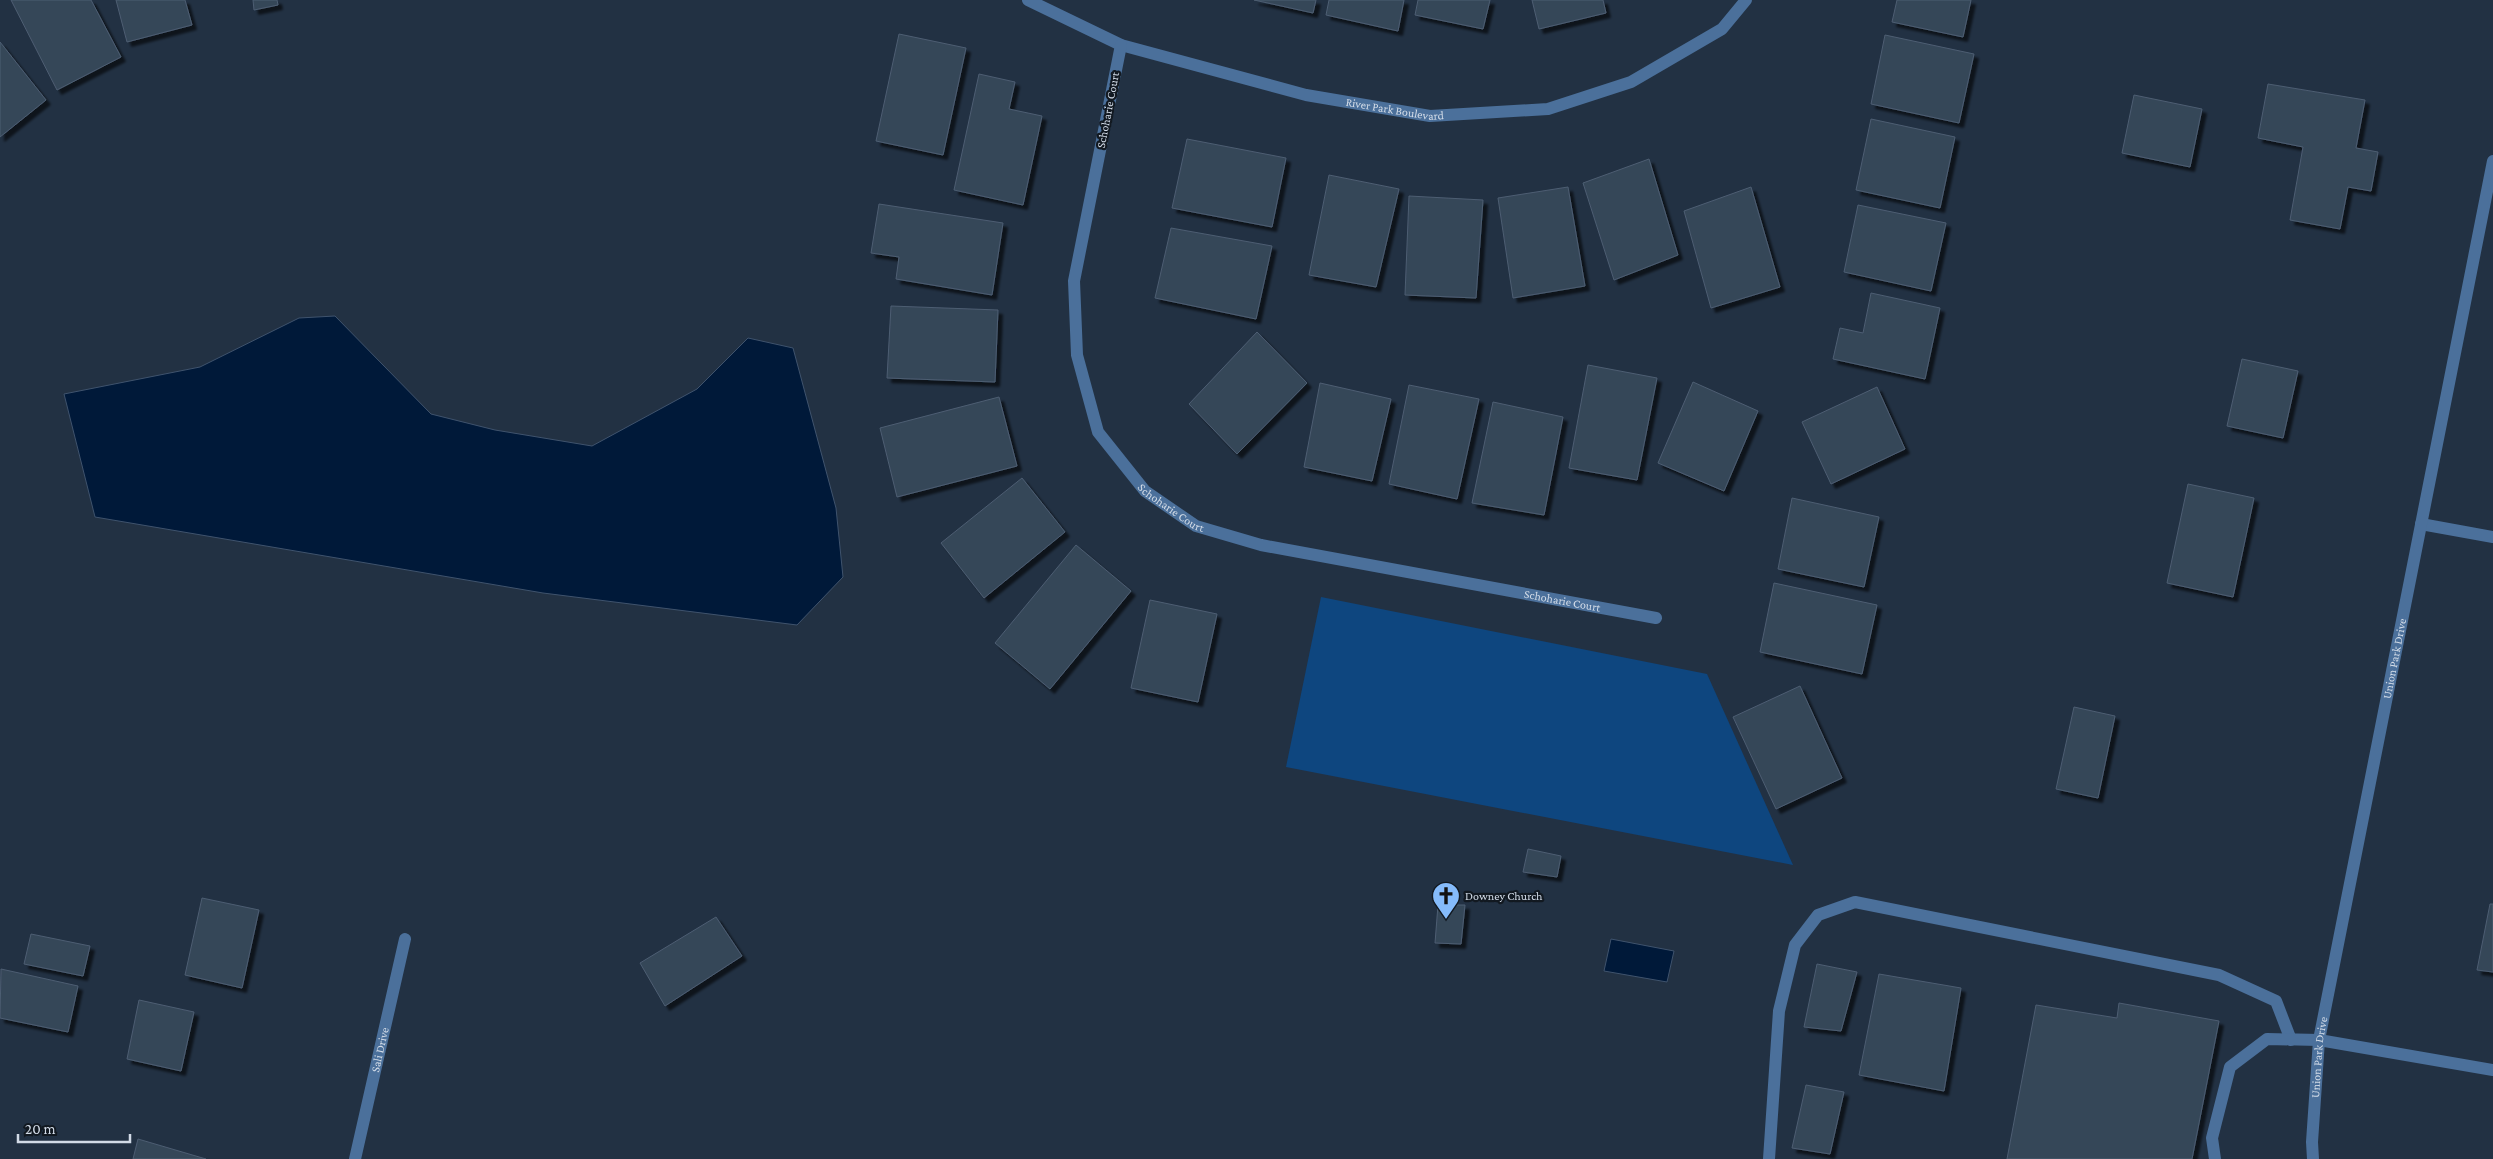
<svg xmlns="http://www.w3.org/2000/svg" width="2493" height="1159" font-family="'Crimson Pro',serif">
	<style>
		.green { fill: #0e467f }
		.water { fill: #001939; stroke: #3f536d }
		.building { fill: #364659; stroke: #4d5e72; filter: url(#shadow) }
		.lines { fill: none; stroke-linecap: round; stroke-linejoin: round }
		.minor { stroke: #4b709b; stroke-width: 12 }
		.labels { text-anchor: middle; stroke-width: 4.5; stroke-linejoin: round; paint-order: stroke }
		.street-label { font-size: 12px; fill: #d2dbe7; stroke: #121921 }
		.poi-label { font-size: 12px; fill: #d2dbe7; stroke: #121921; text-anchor: start }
	</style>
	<defs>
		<filter id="shadow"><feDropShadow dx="4.5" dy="4.5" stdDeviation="1" flood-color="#0009"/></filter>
	</defs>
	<rect width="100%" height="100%" fill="#223143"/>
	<path class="green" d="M1321 597 1707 674 1793 865 1286 767Z"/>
	<g class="water">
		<path d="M335 316 431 414 495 430 592 446 697 389 748 338 793 348 836 508 843 577 797 625 543 593 95 517 64 394 200 367 299 318Z"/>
		<path d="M1611 939 1674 951 1667 982 1604 971Z"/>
	</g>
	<g class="building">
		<path d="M11 0H91L121 57 57 90Z"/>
		<path d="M116 0H185L192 25 127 42Z"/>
		<path d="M253 0H277L278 5 254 10Z"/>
		<path d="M1254 0H1316L1313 13Z"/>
		<path d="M1329 0H1404L1398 31 1326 15Z"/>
		<path d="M1418 0H1490L1483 29 1415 15Z"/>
		<path d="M1532 0H1603L1606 13 1539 29Z"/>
		<path d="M1897 0H1971L1963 37 1892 22Z"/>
		<path d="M899 34 966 48 943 155 876 141Z"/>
		<path d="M1885 35 1974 54 1959 123 1871 104Z"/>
		<path d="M0 42 46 100 0 137Z"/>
		<path d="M979 74 1015 82 1009 109 1042 116 1023 205 954 190Z"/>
		<path d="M2268 84 2365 100 2356 148 2378 152 2371 191 2348 187 2340 229 2290 220 2303 147 2258 138Z"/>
		<path d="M2134 95 2202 109 2190 167 2122 153Z"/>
		<path d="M1871 119 1955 137 1940 208 1856 190Z"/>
		<path d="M1187 139 1286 158 1272 227 1172 208Z"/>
		<path d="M1649 159 1678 255 1614 280 1583 183Z"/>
		<path d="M1329 175 1399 189 1376 287 1309 275Z"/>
		<path d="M1568 187 1585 286 1513 298 1498 198Z"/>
		<path d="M1751 187 1780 287 1711 308 1684 211Z"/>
		<path d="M1409 196 1483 200 1476 298 1405 295Z"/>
		<path d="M879 204 1003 223 992 295 896 279 899 257 871 253Z"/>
		<path d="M1858 205 1946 223 1931 291 1844 272Z"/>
		<path d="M1171 228 1272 246 1256 319 1155 298Z"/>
		<path d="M1871 293 1940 308 1925 379 1833 359 1840 328 1863 333Z"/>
		<path d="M891 306 998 310 995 382 887 378Z"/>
		<path d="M1257 332 1307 383 1237 454 1189 404Z"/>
		<path d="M2242 359 2298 371 2283 438 2227 426Z"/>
		<path d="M1588 365 1657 378 1637 480 1569 468Z"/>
		<path d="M1693 382 1758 411 1724 491 1658 463Z"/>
		<path d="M1320 383 1391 399 1372 481 1304 467Z"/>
		<path d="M1409 385 1479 399 1457 499 1389 484Z"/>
		<path d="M1877 387 1905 449 1831 484 1802 422Z"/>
		<path d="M999 397 1017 466 897 497 880 428Z"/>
		<path d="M1493 402 1563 417 1544 515 1472 503Z"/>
		<path d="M1022 478 1065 532 984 598 941 543Z"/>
		<path d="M2188 484 2254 498 2233 597 2167 583Z"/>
		<path d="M1792 498 1879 517 1864 587 1778 569Z"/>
		<path d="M1076 545 1131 591 1050 689 995 643Z"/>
		<path d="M1774 583 1877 605 1862 674 1760 652Z"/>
		<path d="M1150 600 1217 614 1198 702 1131 688Z"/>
		<path d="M1800 686 1842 778 1776 809 1733 717Z"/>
		<path d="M2074 707 2115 716 2098 798 2056 789Z"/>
		<path d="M1528 849 1561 856 1557 877 1523 872Z"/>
		<path d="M202 898 259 910 242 988 185 975Z"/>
		<path d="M2490 904H2493V972L2477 970Z"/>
		<path d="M1438 905H1465L1461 944 1435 943Z"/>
		<path d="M716 917 742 956 665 1006 640 963Z"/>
		<path d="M31 934 90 946 83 976 24 964Z"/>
		<path d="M1817 964 1857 972 1841 1031 1804 1027Z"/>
		<path d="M1 969 78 986 68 1032 0 1018Z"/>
		<path d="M1879 974 1961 988 1944 1091 1859 1075Z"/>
		<path d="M139 1000 194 1012 181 1071 127 1059Z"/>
		<path d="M2119 1003 2219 1021 2192 1159H2007L2036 1005 2117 1018Z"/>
		<path d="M1806 1085 1844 1092 1830 1154 1792 1148Z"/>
		<path d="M138 1139 206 1159H133Z"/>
	</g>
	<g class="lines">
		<g class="minor">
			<path id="s1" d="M1028 0 1121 45 1306 95 1430 116 1548 109 1631 82 1722 29 1746 0"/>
			<path id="s2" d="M1121 45 1074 281 1077 355 1098 432 1145 491 1196 526 1261 545 1656 618"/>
			<path d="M2421 524 2493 537"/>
			<path id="s3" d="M355 1159 405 939"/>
			<path d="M1769 1159 1779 1011 1795 945 1818 915 1855 902 2219 975 2276 1001 2291 1040"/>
			<path d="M2215 1159 2212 1138 2230 1067 2267 1039 2319 1040 2493 1070"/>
			<path id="s4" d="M2313 1159 2312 1142 2319 1040 2493 161"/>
		</g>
	</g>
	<defs>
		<symbol id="church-pin" viewBox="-11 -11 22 30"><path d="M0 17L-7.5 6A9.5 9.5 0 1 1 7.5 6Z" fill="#85bbfb" stroke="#121921"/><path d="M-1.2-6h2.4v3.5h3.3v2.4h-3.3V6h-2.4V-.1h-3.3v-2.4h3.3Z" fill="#111"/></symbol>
	</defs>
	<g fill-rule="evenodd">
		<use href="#church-pin" x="1430" y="880" width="32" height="43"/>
	</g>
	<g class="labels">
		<g class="street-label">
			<text dy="4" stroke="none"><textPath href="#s1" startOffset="385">River Park Boulevard</textPath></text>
			<text transform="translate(1108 110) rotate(-79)" y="4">Schoharie Court</text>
			<text dy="4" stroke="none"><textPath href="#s2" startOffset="501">Schoharie Court</textPath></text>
			<text dy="4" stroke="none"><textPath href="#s2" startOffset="906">Schoharie Court</textPath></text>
			<text dy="4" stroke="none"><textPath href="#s4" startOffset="508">Union Park Drive</textPath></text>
			<text dy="4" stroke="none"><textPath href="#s3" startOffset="112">Sali Drive</textPath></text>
			<text dy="4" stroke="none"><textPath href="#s4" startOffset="102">Union Park Drive</textPath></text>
		</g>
		<g class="poi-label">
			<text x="1465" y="900">Downey Church</text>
		</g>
	</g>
	<path d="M18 1134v8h112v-8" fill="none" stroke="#d2dbe7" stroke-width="2.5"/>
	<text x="25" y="1134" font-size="15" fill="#d2dbe7" stroke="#121921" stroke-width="4" paint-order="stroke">20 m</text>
</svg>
